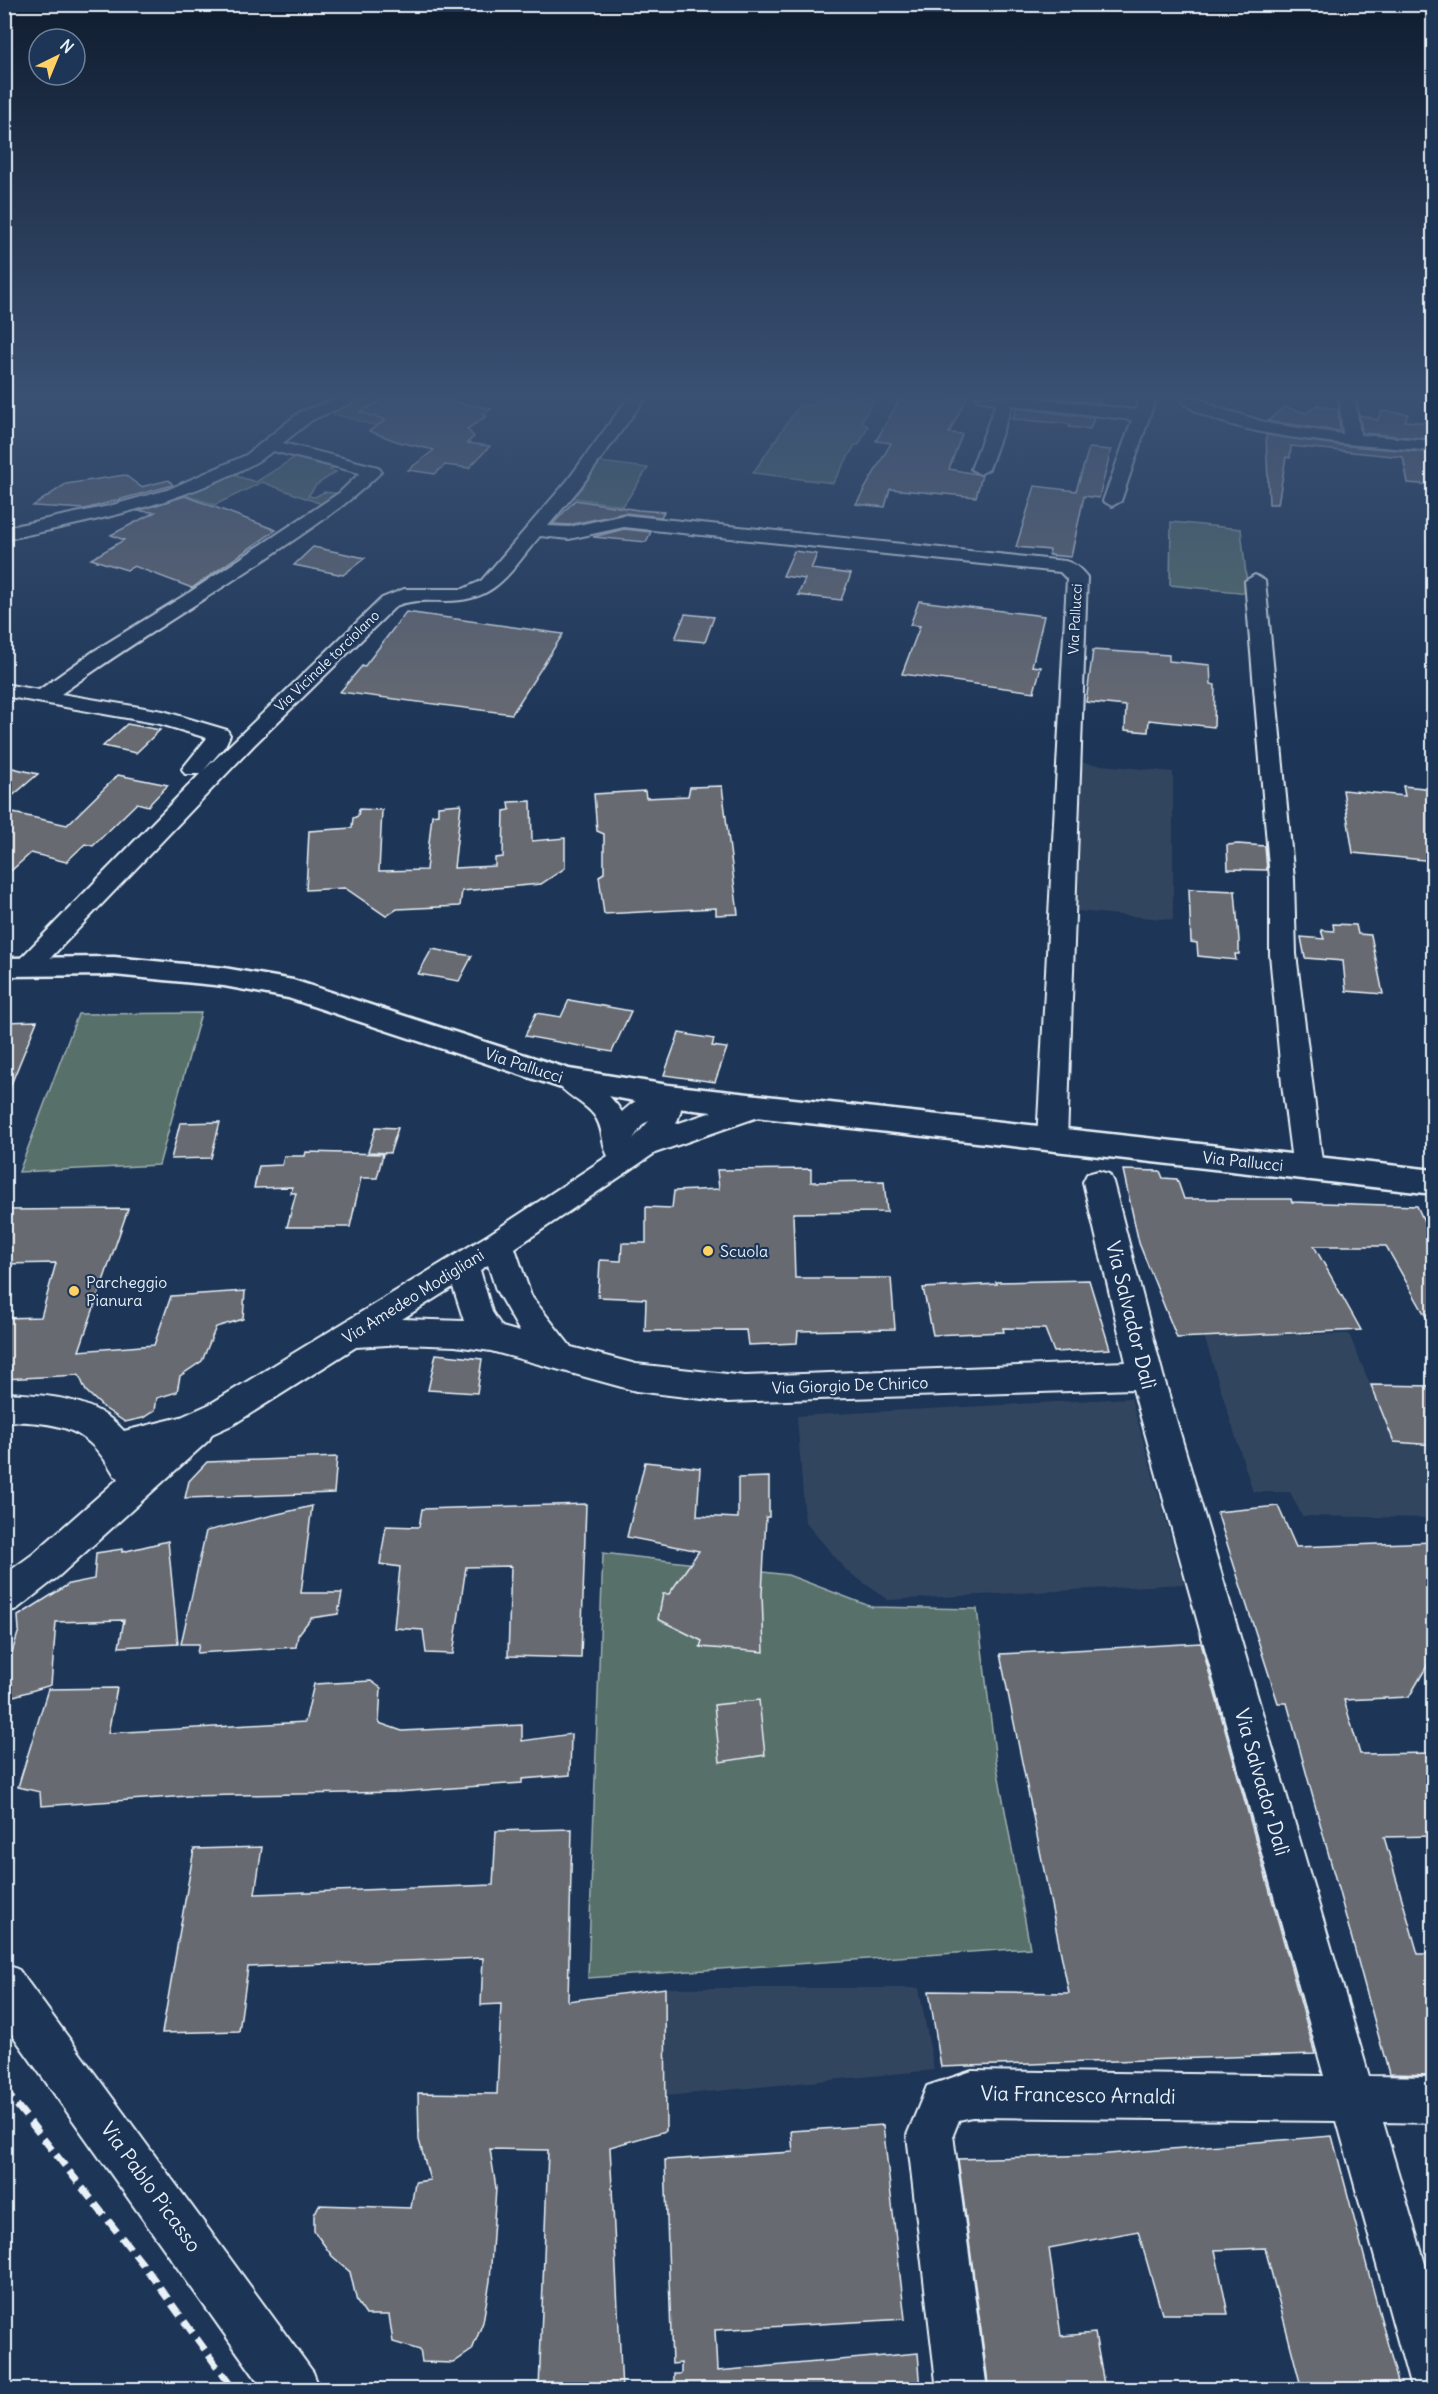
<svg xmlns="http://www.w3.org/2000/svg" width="1438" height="2394" font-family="Delius,sans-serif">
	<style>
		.built { fill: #33455f }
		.green { fill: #586f6b; stroke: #a0b0b2; stroke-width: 1.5 }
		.building { fill: #676b71; stroke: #e8f1f8; stroke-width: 1.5 }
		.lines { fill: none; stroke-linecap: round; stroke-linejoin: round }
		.minor-casing { stroke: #e8f1f8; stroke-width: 4 }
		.tertiary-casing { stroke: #e8f1f8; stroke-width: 5 }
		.minor { fill: #1d3557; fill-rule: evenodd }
		.tertiary { fill: #1d3557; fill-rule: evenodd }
		.rail { stroke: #e8f1f8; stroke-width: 7; stroke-dasharray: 14 7; stroke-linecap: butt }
		.poi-dot { fill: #ffd166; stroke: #1d3557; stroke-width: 2 }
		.labels { text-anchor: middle; stroke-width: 4.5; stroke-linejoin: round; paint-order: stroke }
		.far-street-label { font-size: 14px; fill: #e8f1f8; stroke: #1d3557 }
		.street-label { font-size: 16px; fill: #e8f1f8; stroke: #1d3557 }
		.poi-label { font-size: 16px; fill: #e8f1f8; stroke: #1d3557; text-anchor: start }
		.near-street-label { font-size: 20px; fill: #e8f1f8; stroke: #1d3557 }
	</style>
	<rect width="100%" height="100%" fill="#1d3557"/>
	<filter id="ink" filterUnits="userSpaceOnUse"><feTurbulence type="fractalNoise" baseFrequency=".0167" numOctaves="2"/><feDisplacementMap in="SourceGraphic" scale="12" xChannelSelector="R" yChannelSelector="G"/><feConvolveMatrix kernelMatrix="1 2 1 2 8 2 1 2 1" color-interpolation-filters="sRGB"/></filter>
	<g filter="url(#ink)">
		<g class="built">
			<path d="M1082 763 1173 772V920L1078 911Z"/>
			<path d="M1349 1334 1394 1442 1433 1445V1518L1302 1516 1290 1492H1253L1204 1336Z"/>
			<path d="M1131 1398 1184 1584 888 1600 847 1571 805 1522 797 1416Z"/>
			<path d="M665 1988H919L934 2070 665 2096Z"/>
		</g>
		<g class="green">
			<path d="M364 397H380L409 406 376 426 327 412Z"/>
			<path d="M818 397H876L861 422 868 426 859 445H855L833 483 753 473 800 404 813 406Z"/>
			<path d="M300 454 339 463 330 470 336 472 316 485 308 496 315 497 324 492 343 494 327 506 262 482 215 505 180 493 251 463 236 476 256 482Z"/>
			<path d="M599 462 648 468 623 506 569 497 591 465Z"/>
			<path d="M1171 522 1241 529 1248 593 1170 585Z"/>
			<path d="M201 1013 159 1165 19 1172 78 1014Z"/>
			<path d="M603 1553 788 1575 872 1607 977 1609 996 1761 1030 1948 588 1978Z"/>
		</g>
		<g class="building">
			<path d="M388 397H432L491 409 483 415 487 416 467 429 474 437 467 443 490 446 469 468 445 465 435 474 408 470 434 450 399 442 369 431 386 420 360 412Z"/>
			<path d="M901 397H967L949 433 962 434 949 469 982 475 976 497 890 489 885 507 856 504 891 443 876 441Z"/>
			<path d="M1050 397H1102L1100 403Z"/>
			<path d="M1317 405 1338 410 1340 431 1268 421 1284 407 1307 413Z"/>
			<path d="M1017 408 1094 418 1090 429 1069 427 1070 424 1012 419Z"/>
			<path d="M1382 411 1408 414 1405 421 1431 423 1432 439 1362 433 1360 415 1377 420Z"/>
			<path d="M1266 435 1337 445 1434 453V485L1408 483 1403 457 1291 446 1290 458 1286 457 1278 504H1269Z"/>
			<path d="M1089 448 1111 450 1099 498 1084 496 1071 557 1049 555 1050 550 1016 547 1035 486 1076 491Z"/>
			<path d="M125 475 141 487 169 480 173 485 85 509 33 506 66 484Z"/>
			<path d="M185 496 276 530 192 588 134 566 127 570 91 559 124 540 111 535 155 512 137 511Z"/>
			<path d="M575 500 638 510 664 512 661 517 624 513 569 525 553 524Z"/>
			<path d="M624 529 651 532 646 542 593 537Z"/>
			<path d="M313 547 365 558 343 575 294 565Z"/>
			<path d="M794 551 817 554 811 569 851 574 841 600 798 595 805 579 783 576Z"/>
			<path d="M919 601 1044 616 1032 666 1041 667 1034 692 902 674 920 626 910 625Z"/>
			<path d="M406 612 563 634 512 714 340 692 362 666 364 667Z"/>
			<path d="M685 614 714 617 705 642 675 639Z"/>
			<path d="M1093 650 1169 655V661L1210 665 1211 684 1215 685 1214 727 1149 720 1148 732 1125 730 1126 706 1086 702Z"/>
			<path d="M127 724 160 730 136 753 103 746Z"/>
			<path d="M4 766 38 774 4 803Z"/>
			<path d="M118 775 168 785 148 806 137 803 93 846 85 844 66 862 31 853 4 877V811L67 825Z"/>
			<path d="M722 786 738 914 716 915V908L604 914 599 876 604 873V834L597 831 594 794 645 791 646 798 688 796 690 787Z"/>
			<path d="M1403 786 1434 789V861L1353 853 1343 790 1405 796Z"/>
			<path d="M531 801 532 841 565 838V868L541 884 462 891 460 906 397 909 386 916 345 888 306 890 309 831 352 828 353 818 358 816 359 809 382 810 379 871 426 870 432 815 438 814V806L461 804 454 868 495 866V858L503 857 504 811 510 810 509 802Z"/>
			<path d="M1238 844 1265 846 1267 870 1228 869 1227 845Z"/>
			<path d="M1189 889 1235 891 1239 940V954H1235L1236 960 1198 956 1197 943 1191 942Z"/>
			<path d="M1333 924 1356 925 1358 934 1371 935 1383 994 1346 991 1343 961 1305 958 1301 937 1324 939 1321 930 1334 931Z"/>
			<path d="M432 949 472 956 459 981 418 974Z"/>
			<path d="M569 1000 631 1011 612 1052 525 1036 536 1013 561 1017Z"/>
			<path d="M37 1021 5 1099H4V1022Z"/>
			<path d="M679 1033 714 1039 712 1046 727 1048 715 1082 664 1075Z"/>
			<path d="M220 1122 211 1158 171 1159 180 1123Z"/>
			<path d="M376 1127 398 1128 390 1153 368 1152Z"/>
			<path d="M306 1152 383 1154 377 1178H361L350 1227H287L296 1193H291L292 1187 254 1188 259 1166 282 1165 284 1156H305Z"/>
			<path d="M811 1169V1182L884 1181 887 1212 793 1213 795 1278H891L895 1329 798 1331 797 1343 748 1345 746 1330 645 1331 646 1299 598 1297 600 1260 621 1261 622 1243H646V1207L672 1208 674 1191 719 1189 717 1170Z"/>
			<path d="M1123 1170 1160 1171 1163 1178 1177 1179 1184 1199H1291L1292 1202 1417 1206 1434 1243V1331L1386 1246H1314L1361 1330 1177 1338 1139 1243Z"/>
			<path d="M128 1209 79 1351 154 1345 171 1296 245 1291 243 1319 216 1327 202 1361 180 1376 177 1392 157 1398 155 1410 143 1418 125 1422 104 1408 86 1391 79 1375 4 1379V1318L41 1317 56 1263 4 1264V1210Z"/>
			<path d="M1089 1280 1110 1349 1054 1352 1045 1329 1003 1328 1004 1332 933 1335 923 1288 997 1284 996 1282Z"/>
			<path d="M436 1354 482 1359 477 1393 428 1390Z"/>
			<path d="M1371 1385 1434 1386V1445L1394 1442Z"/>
			<path d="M337 1457 334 1493 185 1498 189 1481 207 1462Z"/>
			<path d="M645 1462 700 1468 697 1516 738 1518V1478L769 1477V1517H766L762 1594 764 1652 700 1647 702 1641 658 1619 663 1594H669L699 1551 627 1537Z"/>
			<path d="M586 1504 581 1658 508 1656 511 1566 466 1567 453 1654 426 1653 423 1630 394 1628 400 1567 380 1564 386 1526 419 1527 422 1509Z"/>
			<path d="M312 1506 301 1593H342L338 1614 311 1618 298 1635 296 1647 197 1653 199 1644H181L206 1531Z"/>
			<path d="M1278 1506 1296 1547 1434 1542V1654L1409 1697 1344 1700 1360 1754 1434 1753V1836L1384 1837 1418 1954H1434V2075L1389 2074 1287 1703H1278L1217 1512Z"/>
			<path d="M168 1541 178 1644 119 1647 124 1620 56 1622 51 1685 4 1699V1678L19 1630 18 1616 69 1584 94 1579 96 1553 122 1549V1552Z"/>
			<path d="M1201 1643 1315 2054 941 2067 929 1991 1069 1993 1000 1654Z"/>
			<path d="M371 1681 381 1688 379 1723 402 1731 522 1725V1741L571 1734 570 1775 522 1779V1783L398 1792 188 1796 41 1806 40 1792 18 1787 48 1689 117 1688 108 1733 305 1722 314 1684Z"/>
			<path d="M759 1700 765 1755 720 1762 714 1705Z"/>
			<path d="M572 1829 568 2001 665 1988 666 2131 610 2147 622 2390H539L548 2150 490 2149 496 2188 490 2281 483 2322 472 2350 453 2363 422 2362 420 2350 393 2342 389 2315H366L357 2302 350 2272 332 2256 314 2231V2215L319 2205 411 2208 415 2182 430 2180 419 2140 418 2093 497 2094 501 2004 481 2005 483 1958 248 1967 239 2031 162 2033 194 1849 262 1847 255 1894 493 1885 496 1831Z"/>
			<path d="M883 2125 905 2319 715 2330 717 2371 918 2353 921 2390H674V2374H681V2363L672 2364 665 2160 793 2152 791 2131Z"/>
			<path d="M1332 2136 1400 2390H1302L1265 2248 1215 2250 1228 2314H1162L1138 2231 1049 2248 1061 2336 1095 2333 1105 2390H989L958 2159 1096 2155Z"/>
		</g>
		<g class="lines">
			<defs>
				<g id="minor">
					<path d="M341 397H365L312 420 283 443 378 467 381 471 378 475C347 505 312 528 276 552 205 600 131 643 61 694L163 711 227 730 230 735 225 746 204 770 382 598 404 589H463L481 581 567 481 629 397H646L579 489 548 526 569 527 624 515 1065 561C1074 563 1081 569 1087 577L1067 1140 1062 1147 1052 1150 1042 1147 1037 1140 1067 579 1060 572 624 527 569 539 540 536C509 572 498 601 446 601 429 601 412 599 396 606L254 745 36 973 27 975 18 973 14 967 18 961 200 774H185L182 769 207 738 160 724 4 696V684L39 690 94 651 190 592 339 493 360 473 273 451C256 464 237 472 217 481 149 511 77 524 4 540V528L109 506 167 490 246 455 300 412Z"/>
					<path d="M976 397H1028L1135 410 1140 397H1156L1121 501 1112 506 1103 501 1132 420 1012 405 989 469 980 474 971 469 996 403 978 400Z"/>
					<path d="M1178 397H1198L1216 407 1271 424 1343 434 1339 397H1355L1360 435 1434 441V451C1378 446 1213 440 1178 397Z"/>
					<path d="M1255 575 1265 581 1294 879 1296 954 1323 1169 1318 1177 1308 1180 1298 1177 1293 1169 1282 1084 1270 954V879L1245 581Z"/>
					<path d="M569 1070C591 1077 609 1093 622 1112 636 1099 659 1084 678 1089 685 1100 681 1112 676 1124L757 1097 767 1100 771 1107 767 1114 655 1153 515 1248 531 1296 571 1347 636 1364 745 1376 1126 1362 1083 1182 1087 1174 1098 1171 1109 1174 1113 1182 1163 1375 1369 2076 1434 2077V2123L1383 2122 1434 2294V2390H1412L1409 2381 1337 2121 972 2117 959 2120 953 2135 987 2390H937L907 2135 927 2086 972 2071 1324 2076 1133 1389 727 1402 636 1391 491 1351 455 1346 403 1344 356 1347 234 1424 212 1434 209 1440 59 1576 17 1609 4 1613V1575L33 1554 119 1478 115 1476C86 1425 60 1423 4 1421V1393C47 1395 94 1397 124 1431L181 1417 210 1404 488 1235 608 1156C601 1143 604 1128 594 1115 583 1101 564 1095 555 1080L559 1073ZM649 1121 633 1139 643 1124ZM488 1265 496 1290 520 1332 502 1327 492 1312 480 1270ZM453 1287 464 1321 402 1319Z"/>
					<path d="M4 1963 19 1970 313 2372 320 2390H264L4 2023Z"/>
				</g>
				<path id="tertiary" d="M114 957 224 968 293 980 569 1069 668 1085 1434 1170V1194L668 1107 558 1087 288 998 224 986 114 975 4 976V958Z"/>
			</defs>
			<use href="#minor" class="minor-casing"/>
			<use href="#tertiary" class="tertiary-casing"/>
			<use href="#minor" class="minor"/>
			<use href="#tertiary" class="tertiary"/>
			<path class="rail" d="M4 2089 145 2267 234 2390"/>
		</g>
	</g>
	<linearGradient id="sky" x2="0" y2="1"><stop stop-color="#101d30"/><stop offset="0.54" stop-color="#3a5174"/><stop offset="1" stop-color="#3a5174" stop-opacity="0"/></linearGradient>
	<rect width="1438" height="733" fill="url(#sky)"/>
	<g class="poi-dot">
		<circle cx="708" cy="1251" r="6"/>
		<circle cx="74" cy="1291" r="6"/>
	</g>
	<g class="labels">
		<g class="far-street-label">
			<text transform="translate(1075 619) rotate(-87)" y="5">Via Pallucci</text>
			<text transform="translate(327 661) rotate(-44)" y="5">Via Vicinale torciolano</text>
		</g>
		<g class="street-label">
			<text transform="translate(524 1065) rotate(18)" y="6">Via Pallucci</text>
			<text transform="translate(1243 1161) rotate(6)" y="6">Via Pallucci</text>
			<text transform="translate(413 1296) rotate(-32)" y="6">Via Amedeo Modigliani</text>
			<text transform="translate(850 1385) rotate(-2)" y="6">Via Giorgio De Chirico</text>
		</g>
		<g class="poi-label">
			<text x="720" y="1257">Scuola</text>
			<text x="86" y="1288">Parcheggio<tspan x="86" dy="18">Pianura</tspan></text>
		</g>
		<g class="near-street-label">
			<text transform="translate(1131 1315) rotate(76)" y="7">Via Salvador Dalì</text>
			<text transform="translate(1262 1782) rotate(74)" y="7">Via Salvador Dalì</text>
			<text transform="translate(1078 2095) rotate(1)" y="7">Via Francesco Arnaldi</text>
			<text transform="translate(151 2187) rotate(54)" y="7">Via Pablo Picasso</text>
		</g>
	</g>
	<rect width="1438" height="2394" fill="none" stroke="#1d3557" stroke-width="24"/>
	<rect x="12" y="12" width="1414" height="2370" fill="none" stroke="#e8f1f8" stroke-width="2" filter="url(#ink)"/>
	<g transform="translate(57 57) rotate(43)"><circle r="28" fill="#1d3557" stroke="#6e8097" stroke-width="1.5"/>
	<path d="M0-4.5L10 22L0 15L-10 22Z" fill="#ffd166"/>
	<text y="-9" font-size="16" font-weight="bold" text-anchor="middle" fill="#e8f1f8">N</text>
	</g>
</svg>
